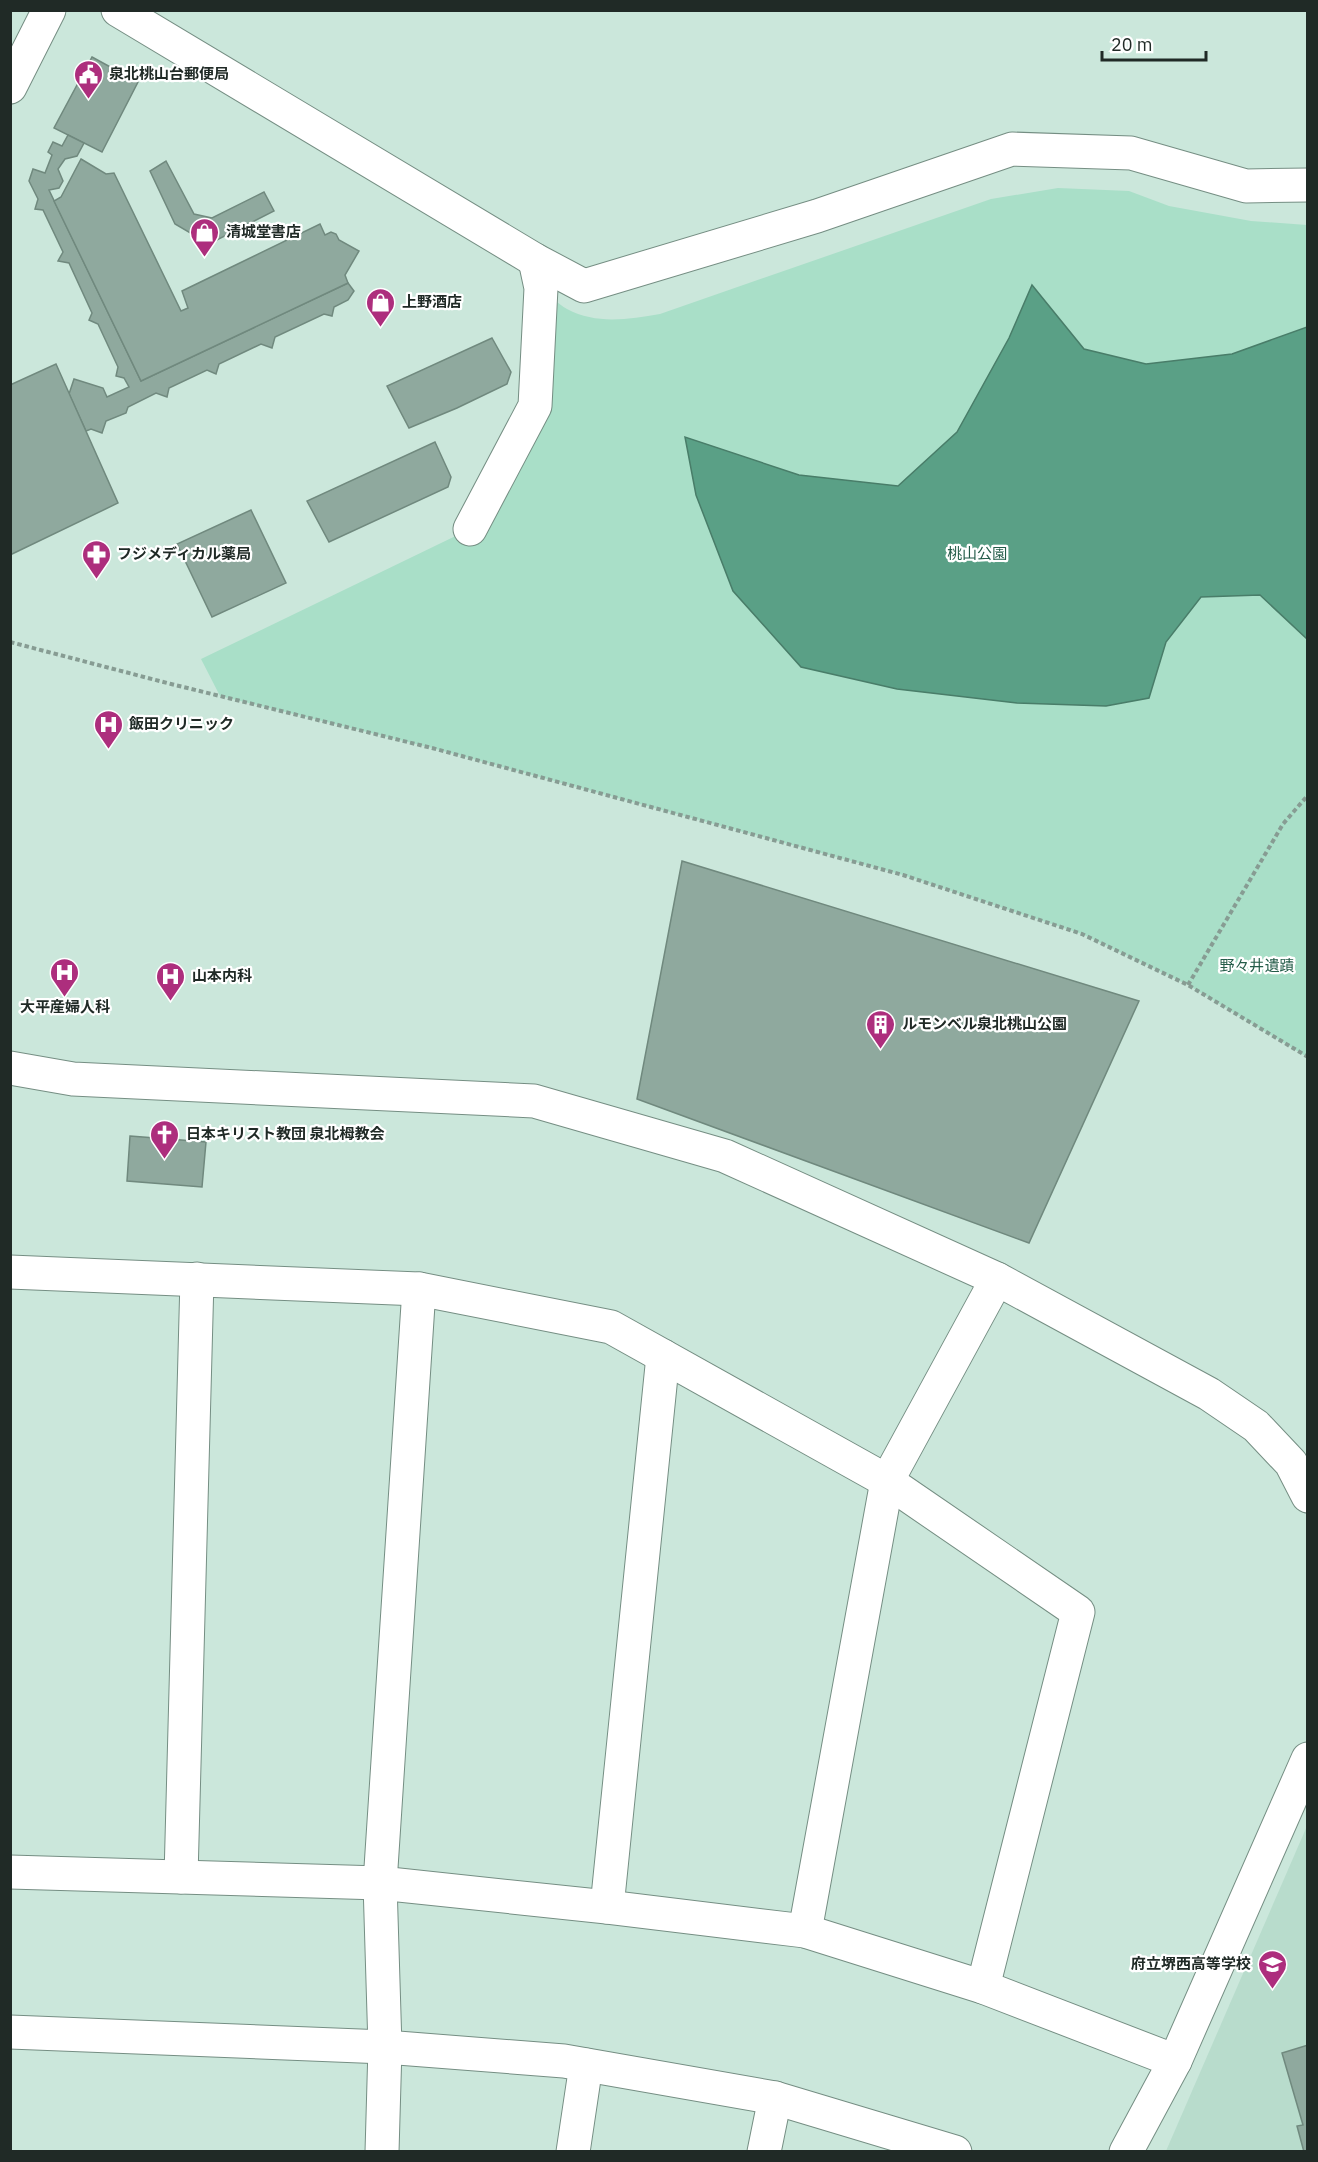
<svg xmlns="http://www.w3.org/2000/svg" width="1318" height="2162" font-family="'IBM Plex Sans','Noto Sans JP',sans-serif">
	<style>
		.built { fill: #b8dccc }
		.green { fill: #a9dfc8 }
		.water { fill: #5aa086; stroke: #497d69; stroke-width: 1.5 }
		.building { fill: #8fa99e; stroke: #70897e; stroke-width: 1.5 }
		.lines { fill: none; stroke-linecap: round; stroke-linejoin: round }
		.minor-casing { stroke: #758e83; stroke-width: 35 }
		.path { stroke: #879c93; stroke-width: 4; stroke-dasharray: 4.5 3; stroke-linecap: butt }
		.minor { stroke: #fff; stroke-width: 33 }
		.labels { text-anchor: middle; stroke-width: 4.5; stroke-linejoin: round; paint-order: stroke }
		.poi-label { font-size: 15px; font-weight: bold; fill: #202a26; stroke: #fff; text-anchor: start }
		.park-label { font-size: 15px; fill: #245c49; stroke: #fff }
	</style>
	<rect width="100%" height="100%" fill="#cbe7db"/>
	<path class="built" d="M1307 1826V2151H1166Z"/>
	<path class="green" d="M1058 188 1129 191 1169 206 1251 221 1307 225V1057L1188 985 1082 934 903 875 432 748 220 696 201 659 470 529 535 406 541 288C549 295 558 304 567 309 597 325 629 319 660 314L991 199Z"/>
	<path class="water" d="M1032 285 1084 349 1146 364 1232 354 1307 327V639L1260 595 1201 597 1166 642 1149 698 1106 706 1017 703 897 689 801 667 733 591 696 495 685 437 799 475 898 486 957 432 1009 338Z"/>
	<g class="building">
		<path d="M92 57 138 82 102 152 54 128Z"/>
		<path d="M68 135 84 143 77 156 65 159 58 169 63 181 59 188 49 190 141 381 348 283 354 291 348 300 334 307 332 316 324 314 275 337 272 348 261 344 219 364 216 374 207 370 169 388 167 397 156 393 128 407 126 413 106 421 102 433 91 429 86 431 69 394 74 379 103 388 107 397 129 387 124 378 116 376 118 367 98 324 89 320 92 313 69 263 58 261 63 252 43 210 35 209 38 199 29 181 33 169 45 173 52 155 48 152 53 142 62 146Z"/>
		<path d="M81 159 106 174 114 173 181 311 188 308 182 291 320 224 325 235 331 232 336 234 339 240 359 251 345 275 348 283 141 381 54 201 61 197Z"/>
		<path d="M166 161 194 214 212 218 264 192 274 211 209 244 175 224 150 171Z"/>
		<path d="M492 338 511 372 507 384 457 408 409 428 387 386Z"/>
		<path d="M56 364 118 503 10 555V385Z"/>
		<path d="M435 442 451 477 448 487 329 542 307 501Z"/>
		<path d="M251 510 286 583 212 617 177 544Z"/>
		<path d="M682 861 1139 1001 1029 1243 637 1099Z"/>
		<path d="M130 1136 206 1142 202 1187 127 1181Z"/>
		<path d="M1308 2045V2152H1304L1297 2126 1303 2125 1282 2053Z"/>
	</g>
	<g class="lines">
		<defs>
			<g id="minor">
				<path d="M118 10 535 260 584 286 817 216 1012 149 1131 153 1246 186 1308 185"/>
				<path d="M10 87 49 10"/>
				<path d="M470 529 535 406 541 288 535 260"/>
				<path d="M10 1068 73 1079 534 1101 725 1156 997 1279 1209 1394 1256 1426 1291 1463 1308 1496"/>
				<path d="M10 1272 419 1289 611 1327 887 1481 1078 1612 983 1987"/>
				<path d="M10 1872 380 1883 607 1907 805 1931 983 1987 1175 2061"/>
				<path d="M181 1877 197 1279"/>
				<path d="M607 1907 663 1356"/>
				<path d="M805 1931 887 1481 997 1279"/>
				<path d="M10 2032 385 2047 564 2061 775 2098 955 2152"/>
				<path d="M382 2152 385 2047 380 1883 419 1289"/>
				<path d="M573 2152 586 2065"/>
				<path d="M764 2152 775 2098"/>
				<path d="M1126 2152 1175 2061 1308 1759"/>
			</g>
		</defs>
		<use href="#minor" class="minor-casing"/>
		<g class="path">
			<path d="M10 642 171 684 432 748 903 875 1082 934 1188 985 1308 1057"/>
			<path d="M1188 985 1283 824 1308 795"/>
		</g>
		<use href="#minor" class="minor"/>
	</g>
	<defs>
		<symbol id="civic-pin" viewBox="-11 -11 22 30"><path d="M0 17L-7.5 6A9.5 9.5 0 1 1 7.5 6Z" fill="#ad2e7d" stroke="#fff"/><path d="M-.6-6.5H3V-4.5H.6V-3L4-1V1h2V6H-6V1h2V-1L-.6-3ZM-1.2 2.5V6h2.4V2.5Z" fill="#fff"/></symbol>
		<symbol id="shop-pin" viewBox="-11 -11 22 30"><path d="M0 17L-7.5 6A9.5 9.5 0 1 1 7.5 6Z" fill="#ad2e7d" stroke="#fff"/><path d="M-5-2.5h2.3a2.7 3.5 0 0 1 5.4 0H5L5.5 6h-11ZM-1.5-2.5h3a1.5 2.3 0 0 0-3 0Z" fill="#fff"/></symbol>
		<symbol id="pharmacy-pin" viewBox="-11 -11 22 30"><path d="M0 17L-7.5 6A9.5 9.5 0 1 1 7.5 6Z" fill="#ad2e7d" stroke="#fff"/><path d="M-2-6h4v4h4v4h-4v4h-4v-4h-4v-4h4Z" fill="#fff"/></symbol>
		<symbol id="hospital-pin" viewBox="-11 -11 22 30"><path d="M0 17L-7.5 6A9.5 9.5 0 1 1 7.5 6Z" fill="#ad2e7d" stroke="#fff"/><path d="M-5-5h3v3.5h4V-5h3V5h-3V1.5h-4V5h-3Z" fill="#fff"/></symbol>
		<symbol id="building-pin" viewBox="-11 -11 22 30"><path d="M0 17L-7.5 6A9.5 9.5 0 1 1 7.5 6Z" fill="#ad2e7d" stroke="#fff"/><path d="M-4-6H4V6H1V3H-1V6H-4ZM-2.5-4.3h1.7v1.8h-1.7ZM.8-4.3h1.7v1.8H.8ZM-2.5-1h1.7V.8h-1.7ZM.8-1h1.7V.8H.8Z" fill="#fff"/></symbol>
		<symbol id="church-pin" viewBox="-11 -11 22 30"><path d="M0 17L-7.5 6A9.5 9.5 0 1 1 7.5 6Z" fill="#ad2e7d" stroke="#fff"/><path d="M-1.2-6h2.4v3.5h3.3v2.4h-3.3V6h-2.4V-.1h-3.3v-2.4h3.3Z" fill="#fff"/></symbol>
		<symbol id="school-pin" viewBox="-11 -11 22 30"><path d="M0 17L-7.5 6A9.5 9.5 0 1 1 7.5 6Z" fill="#ad2e7d" stroke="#fff"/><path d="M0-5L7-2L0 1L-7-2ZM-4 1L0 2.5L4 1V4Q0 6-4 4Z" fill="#fff"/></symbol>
	</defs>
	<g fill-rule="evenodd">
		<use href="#civic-pin" x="72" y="58" width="33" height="45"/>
		<use href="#shop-pin" x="188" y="216" width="33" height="45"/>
		<use href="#shop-pin" x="364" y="286" width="33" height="45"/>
		<use href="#pharmacy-pin" x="80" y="538" width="33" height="45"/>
		<use href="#hospital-pin" x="92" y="708" width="33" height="45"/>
		<use href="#hospital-pin" x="48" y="956" width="33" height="45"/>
		<use href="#hospital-pin" x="154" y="960" width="33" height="45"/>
		<use href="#building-pin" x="864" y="1008" width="33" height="45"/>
		<use href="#church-pin" x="148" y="1118" width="33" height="45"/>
		<use href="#school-pin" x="1256" y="1948" width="33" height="45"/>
	</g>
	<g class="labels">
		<g class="poi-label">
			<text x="109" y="79">泉北桃山台郵便局</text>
			<text x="226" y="237">清城堂書店</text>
			<text x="402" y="307">上野酒店</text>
			<text x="117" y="559">フジメディカル薬局</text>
			<text x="129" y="729">飯田クリニック</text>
			<text x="192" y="981">山本内科</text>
			<text x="65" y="1012" text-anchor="middle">大平産婦人科</text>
			<text x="902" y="1029">ルモンベル泉北桃山公園</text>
			<text x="186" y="1139">日本キリスト教団 泉北栂教会</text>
			<text x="1251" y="1969" text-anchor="end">府立堺西高等学校</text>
		</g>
		<g class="park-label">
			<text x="977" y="559">桃山公園</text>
			<text x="1257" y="971">野々井遺蹟</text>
		</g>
	</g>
	<rect width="1318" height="2162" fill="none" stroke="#202a26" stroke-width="24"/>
	<path d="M1102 51v9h104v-9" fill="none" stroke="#202a26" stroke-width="3"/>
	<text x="1111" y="51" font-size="18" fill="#202a26" stroke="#ffffff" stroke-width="4.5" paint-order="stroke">20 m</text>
</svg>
